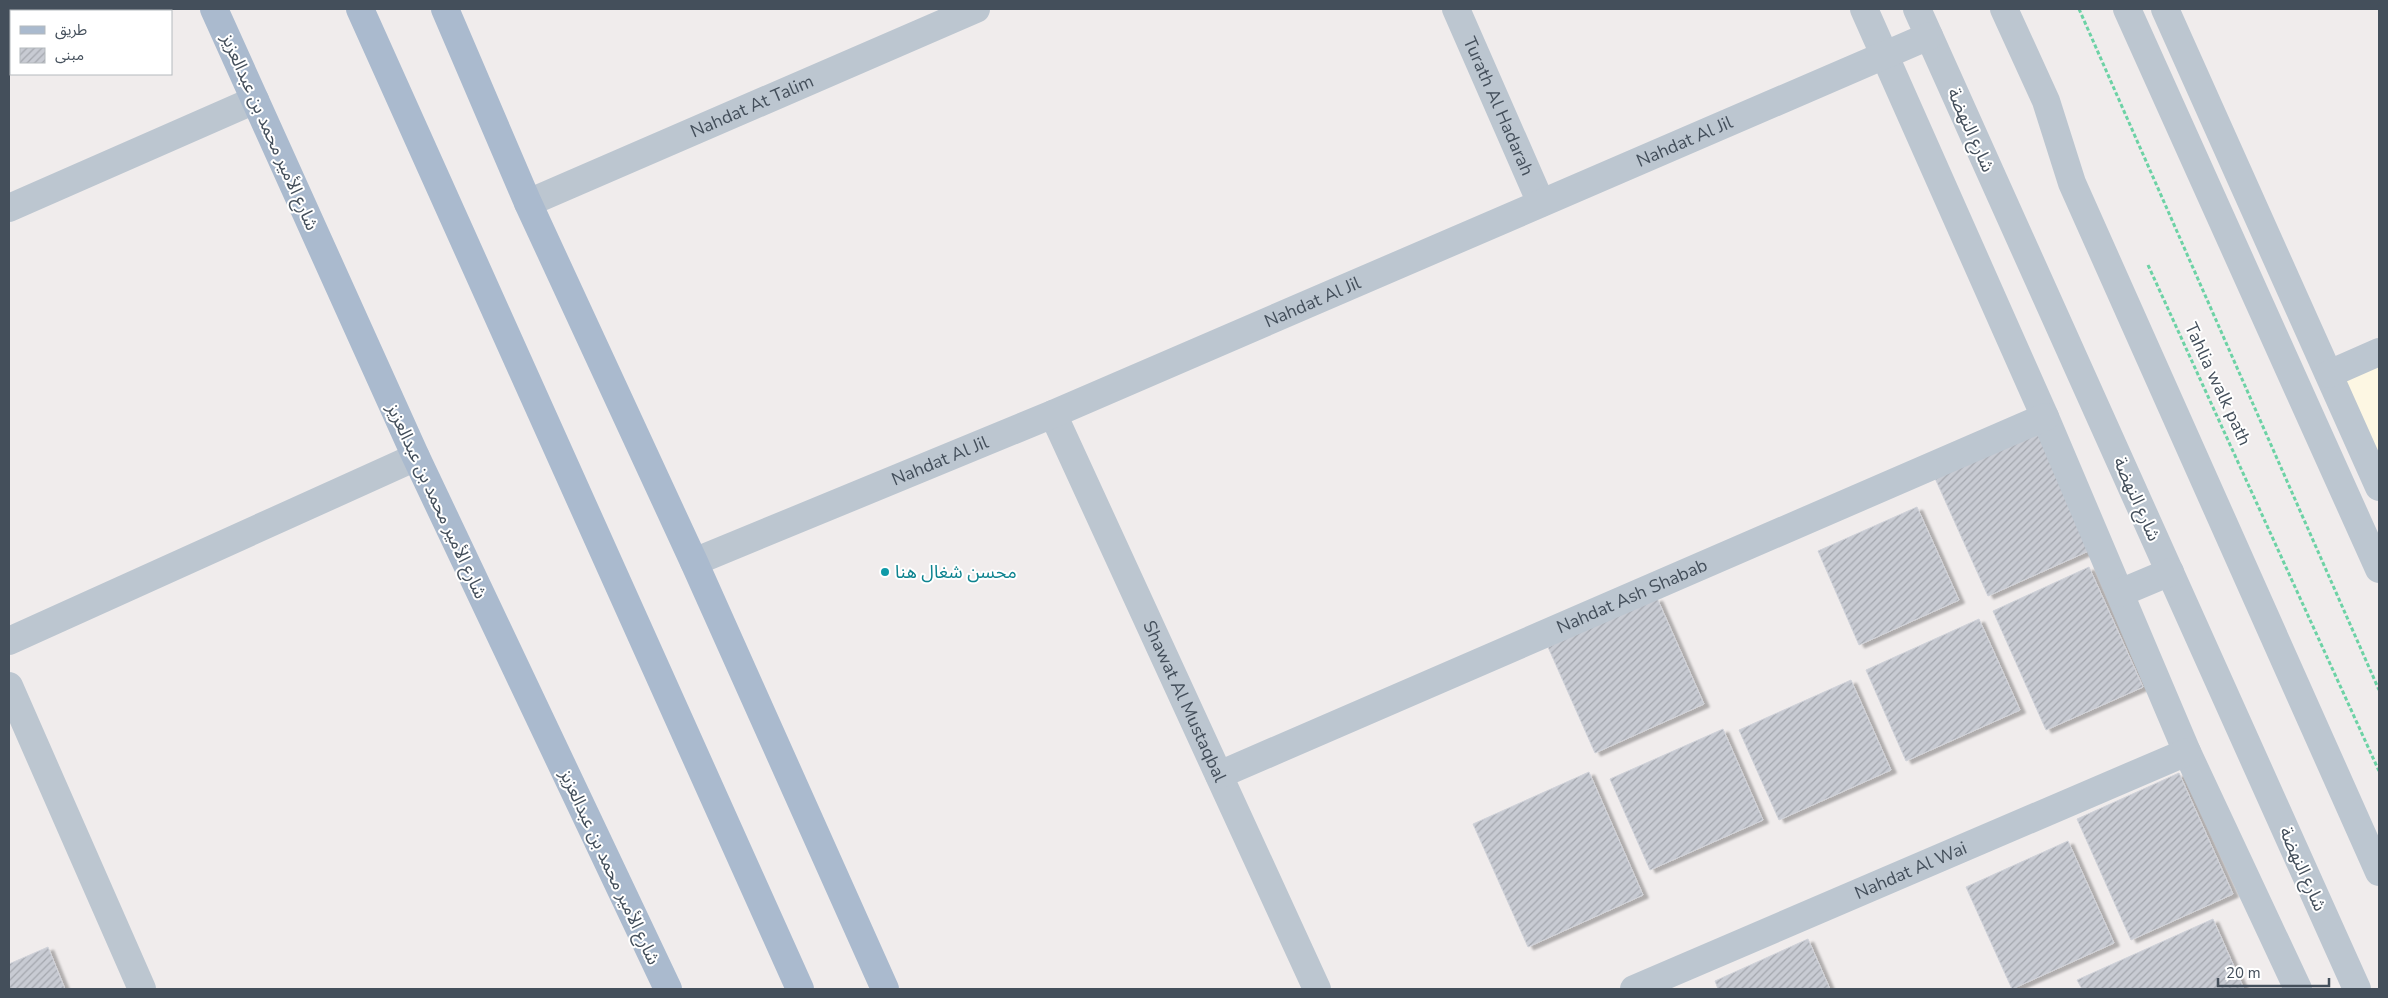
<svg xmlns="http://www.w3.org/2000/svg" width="2388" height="998" font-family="'Nunito Sans','Noto Sans Arabic',sans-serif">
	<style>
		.commercial { fill: #fdf7e3 }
		.building { fill: url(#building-hatch); stroke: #d0d2d9; filter: url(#shadow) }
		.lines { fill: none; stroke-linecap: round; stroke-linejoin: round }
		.path { stroke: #6cd2a5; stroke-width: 3; stroke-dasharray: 4 2.5; stroke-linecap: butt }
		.minor { stroke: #bcc6d0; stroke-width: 28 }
		.major { stroke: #aabace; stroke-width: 28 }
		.culture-dot { fill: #0f9aa8; stroke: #fff; stroke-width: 2 }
		.labels { text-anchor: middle; stroke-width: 4; stroke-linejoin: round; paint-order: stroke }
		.street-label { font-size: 18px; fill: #444f5b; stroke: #fff }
		.culture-label { font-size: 18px; fill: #0d838f; stroke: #fff; text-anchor: start }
	</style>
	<defs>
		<pattern id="building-hatch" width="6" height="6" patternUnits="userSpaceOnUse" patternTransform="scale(1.25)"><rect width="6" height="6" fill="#c8cbd3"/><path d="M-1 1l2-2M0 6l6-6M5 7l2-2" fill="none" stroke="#a4a7ae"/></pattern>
		<filter id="shadow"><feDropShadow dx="5.5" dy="3" stdDeviation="1" flood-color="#0004"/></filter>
	</defs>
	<rect width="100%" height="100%" fill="#f0ecec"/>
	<path class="commercial" d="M2379 352V487L2329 374Z"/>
	<g class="building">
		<path d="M2039 429 2093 549 1988 596 1934 476Z"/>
		<path d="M1917 507 1959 600 1859 645 1818 551Z"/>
		<path d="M2089 567 2143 687 2046 730 1993 611Z"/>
		<path d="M1657 598 1704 704 1595 753 1548 647Z"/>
		<path d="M1979 619 2020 710 1906 761 1866 670Z"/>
		<path d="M1851 680 1891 770 1779 820 1739 730Z"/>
		<path d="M1723 729 1763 820 1650 870 1610 779Z"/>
		<path d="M1589 772 1643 895 1528 947 1473 824Z"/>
		<path d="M2179 773 2233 894 2131 940 2077 819Z"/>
		<path d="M2068 841 2114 943 2012 989 1966 887Z"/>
		<path d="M2213 919 2244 989H2082L2077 980Z"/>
		<path d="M1808 939 1830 989H1718L1715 981Z"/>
		<path d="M48 947 65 989H9V964Z"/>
	</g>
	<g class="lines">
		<g class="path">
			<path d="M2079 9 2379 690"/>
			<path d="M2148 265 2379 771"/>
		</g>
		<g class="minor">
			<path id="s1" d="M1456 9 1541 203"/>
			<path d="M1864 9 2045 417 2187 752 2298 989"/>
			<path d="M1917 9 2357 989"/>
			<path d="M2004 9 2046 101 2072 183 2379 872"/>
			<path d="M2127 9 2379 569"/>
			<path d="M2165 9 2379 487"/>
			<path id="s2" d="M528 203 976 9"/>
			<path d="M9 208 255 100"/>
			<path d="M2329 374 2379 352"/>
			<path id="s3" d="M1053 414 1317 989"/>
			<path id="s4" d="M694 562 1053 414 1929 36"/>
			<path d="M2120 593 2170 572"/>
			<path d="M9 641 416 457"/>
			<path d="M9 686 142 989"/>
			<path id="s5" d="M1219 775 2045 417"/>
			<path id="s6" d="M1634 989 2187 752"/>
		</g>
		<g class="major">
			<path d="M214 9 416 457 668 989"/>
			<path d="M360 9 800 989"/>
			<path d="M445 9 528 203 694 562 885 989"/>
		</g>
	</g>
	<circle class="culture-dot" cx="885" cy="572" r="5"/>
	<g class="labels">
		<g class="street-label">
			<text dy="6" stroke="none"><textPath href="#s2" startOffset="244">Nahdat At Talim</textPath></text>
			<text dy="6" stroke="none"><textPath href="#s1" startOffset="106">Turath Al Hadarah</textPath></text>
			<text transform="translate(1971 130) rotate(66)" y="6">شارع النهضة</text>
			<text transform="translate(270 132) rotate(66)" y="6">شارع الأمير محمد بن عبدالعزيز</text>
			<text dy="6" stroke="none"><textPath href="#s4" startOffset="1076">Nahdat Al Jil</textPath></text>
			<text dy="6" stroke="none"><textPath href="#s4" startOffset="671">Nahdat Al Jil</textPath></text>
			<text transform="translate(2218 384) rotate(65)" y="6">Tahlia walk path</text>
			<text dy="6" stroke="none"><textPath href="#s4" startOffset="266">Nahdat Al Jil</textPath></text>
			<text transform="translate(2137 499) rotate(66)" y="6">شارع النهضة</text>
			<text transform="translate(437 501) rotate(65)" y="6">شارع الأمير محمد بن عبدالعزيز</text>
			<text dy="6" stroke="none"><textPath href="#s5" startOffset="450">Nahdat Ash Shabab</textPath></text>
			<text dy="6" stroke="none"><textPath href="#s3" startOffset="316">Shawat Al Mustaqbal</textPath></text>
			<text transform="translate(610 867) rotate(65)" y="6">شارع الأمير محمد بن عبدالعزيز</text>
			<text transform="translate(2303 869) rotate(66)" y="6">شارع النهضة</text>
			<text dy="6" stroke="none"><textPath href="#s6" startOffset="301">Nahdat Al Wai</textPath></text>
		</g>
		<g class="culture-label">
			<text x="895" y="578">محسن شغال هنا</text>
		</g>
	</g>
	<rect width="2388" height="998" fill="none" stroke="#444f5b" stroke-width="20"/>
	<rect x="10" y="10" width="162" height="65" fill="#ffffff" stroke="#b4b9bd"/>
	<rect x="20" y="26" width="25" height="8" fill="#aabace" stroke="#b4b9bd"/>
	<text x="55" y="35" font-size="15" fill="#444f5b">طريق</text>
	<rect x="20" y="48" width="25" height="15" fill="url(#building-hatch)" stroke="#b4b9bd"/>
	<text x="55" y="60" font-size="15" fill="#444f5b">مبنى</text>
	<path d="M2218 978v8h111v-8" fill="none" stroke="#444f5b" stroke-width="2.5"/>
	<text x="2226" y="978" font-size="15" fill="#444f5b" stroke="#ffffff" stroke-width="4" paint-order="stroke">20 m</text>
</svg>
